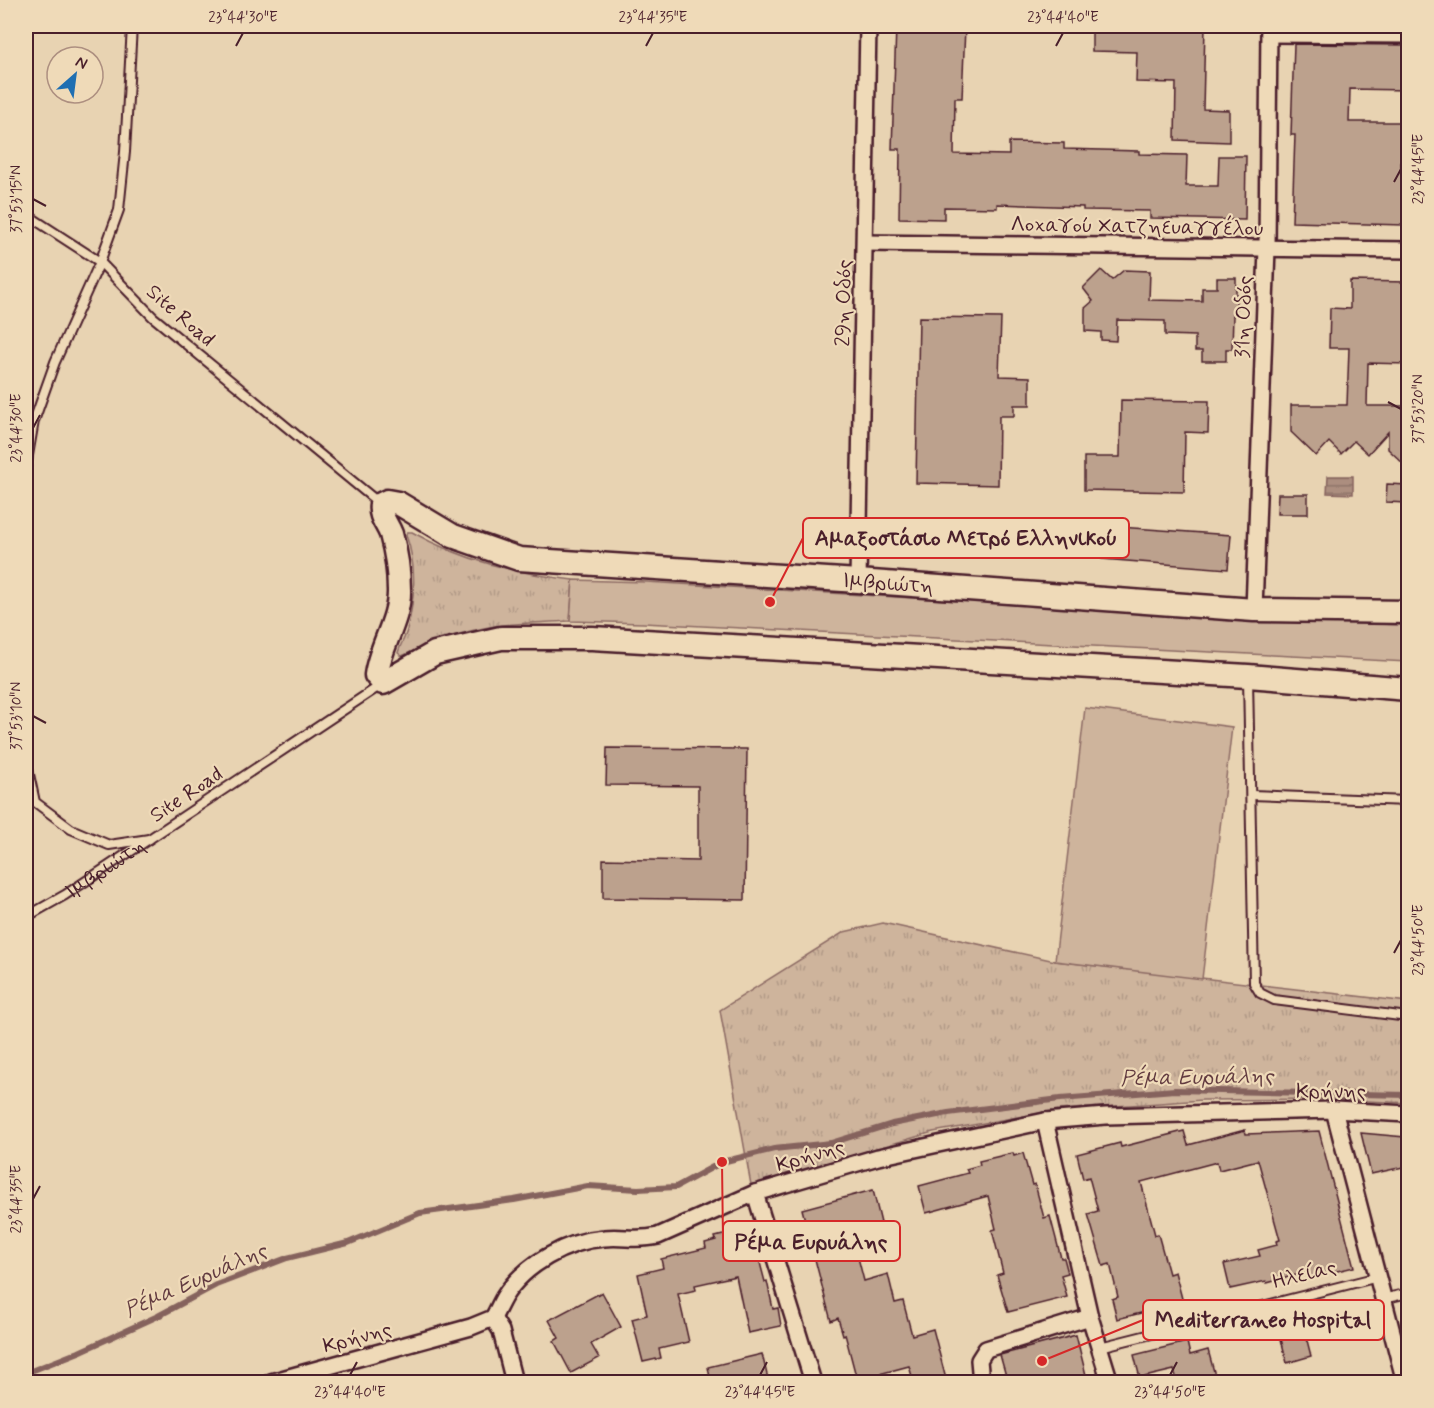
<svg xmlns="http://www.w3.org/2000/svg" width="1434" height="1408" font-family="Mynerve,sans-serif">
	<style>
		.grass { fill: url(#grass-tufts); stroke: #8c6a64; stroke-width: 1.5 }
		.green { fill: #ceb49c; stroke: #8c6a64; stroke-width: 1.5 }
		.water { fill: url(#water-rules); stroke: #85625d; stroke-width: 1.5 }
		.lines { fill: none; stroke-linecap: round; stroke-linejoin: round }
		.stream { stroke: #85625d; stroke-width: 6 }
		.building { fill: #bca18d; stroke: #4a1f2b; stroke-width: 1.5 }
		.lane-casing { stroke: #4a1f2b; stroke-width: 12 }
		.street-casing { stroke: #4a1f2b; stroke-width: 20 }
		.secondary-casing { stroke: #4a1f2b; stroke-width: 27 }
		.lane { stroke: #efdab8; stroke-width: 8 }
		.street { stroke: #efdab8; stroke-width: 15 }
		.secondary { stroke: #efdab8; stroke-width: 22 }
		.ticks { fill: none; stroke: #4a1f2b; stroke-width: 2 }
		.labels { text-anchor: middle; stroke-width: 4.5; stroke-linejoin: round; paint-order: stroke }
		.street-label { font-size: 21px; fill: #4a1f2b; stroke: #efdab8 }
		.water-label { font-size: 22px; font-style: italic; fill: #623b40; stroke: #efdab8 }
		.leader { fill: none; stroke: #d62828; stroke-width: 2 }
		.callout-dot { fill: #d62828; stroke: #efdab8; stroke-width: 2 }
		.callout { fill: #efdab8; stroke: #d62828; stroke-width: 2 }
		.callout-label { font-size: 22px; text-anchor: middle; font-weight: bold; fill: #4a1f2b }
		.neatline { fill: none; stroke: #4a1f2b; stroke-width: 2 }
		.ticks-label { font-size: 15px; text-anchor: middle; fill: #4a1f2b }
	</style>
	<defs>
		<pattern id="grass-tufts" width="24" height="20" patternUnits="userSpaceOnUse" patternTransform="scale(1.5)"><rect width="24" height="20" fill="#ceb49c"/><path d="M3 7l-1-3M5 7V3M7 7l1-3M15 17l-1-3M17 17v-4M19 17l1-3" fill="none" stroke="#b29a87"/></pattern>
		<pattern id="water-rules" width="6" height="5" patternUnits="userSpaceOnUse" patternTransform="scale(1.5)"><rect width="6" height="5" fill="#ac8e7f"/><path d="M0 2.5h6" fill="none" stroke="#8e7368"/></pattern>
	</defs>
	<rect width="100%" height="100%" fill="#e8d3b2"/>
	<filter id="ink" filterUnits="userSpaceOnUse"><feTurbulence type="fractalNoise" baseFrequency=".0167" numOctaves="2"/><feDisplacementMap in="SourceGraphic" scale="12" xChannelSelector="R" yChannelSelector="G"/><feConvolveMatrix kernelMatrix="1 2 1 2 8 2 1 2 1" color-interpolation-filters="sRGB"/></filter>
	<g filter="url(#ink)">
		<g class="grass">
			<path d="M407 532H412C463 561 517 573 573 580L570 621C546 623 520 622 495 626 463 631 432 642 402 656L398 653C400 645 405 638 407 630 415 600 417 565 406 535Z"/>
			<path d="M883 923 1055 961 1408 1002V1103L1326 1099 1203 1100 1058 1110 933 1132 751 1185 720 1010 844 932Z"/>
		</g>
		<g class="green">
			<path d="M573 580 646 582 1309 622 1408 625V662L643 623 570 621Z"/>
			<path d="M1085 708 1232 727 1202 979 1055 961Z"/>
		</g>
		<path class="water" d="M1328 476H1353V494L1327 493Z"/>
		<g class="lines">
			<path class="stream" d="M26 1373 79 1352 158 1316 216 1285 287 1258 348 1243 420 1213 514 1200 588 1186 638 1189 676 1187 722 1162 774 1149 831 1143 892 1124 948 1113 1060 1099 1175 1090 1408 1095"/>
		</g>
		<g class="building">
			<path d="M896 26 965 27 962 98H955L954 154 1009 155V142L1064 143V149L1139 151V154L1187 155 1186 186H1218L1219 156H1246L1245 220 1150 218V211L1083 210V207L997 204V208L944 207V219L899 218 900 149H892Z"/>
			<path d="M1092 26H1205L1203 109 1229 110V142L1175 140 1176 83 1136 82 1137 52 1092 51Z"/>
			<path d="M1294 44 1408 45V90L1350 89 1349 122H1401V174H1405L1404 225 1292 222 1295 135H1291Z"/>
			<path d="M1101 270 1112 280 1124 270 1150 271 1149 300 1202 301V288H1217V278H1236V315H1233L1232 349H1226V361H1202V351H1195V336L1165 335V321L1117 320 1116 341 1101 340V332L1085 331V308L1093 301 1083 288Z"/>
			<path d="M1350 281 1408 282V364L1368 363 1367 406H1408L1407 412 1408 414V468L1388 449V432L1368 454 1354 441 1341 454 1329 442 1316 456 1291 432V405H1347L1349 348H1329L1330 308 1350 309Z"/>
			<path d="M919 317 1001 318 999 376 1030 377V405H1014V416H999L998 485 916 483Z"/>
			<path d="M1121 400 1209 401 1208 433 1185 432 1184 492 1084 490V457H1120Z"/>
			<path d="M1387 484 1408 485V503L1386 502Z"/>
			<path d="M1278 494H1308V514H1277Z"/>
			<path d="M1105 526 1231 535 1228 569 1102 559Z"/>
			<path d="M607 748 747 749 745 900 603 898V859L698 861V786L606 785Z"/>
			<path d="M1245 1130 1246 1134 1319 1131 1354 1267 1308 1278 1307 1272 1267 1283 1266 1281 1230 1289 1224 1264 1260 1256 1258 1250 1277 1245 1276 1241 1280 1240 1258 1160 1219 1170 1217 1162 1141 1182 1155 1235 1158 1234 1169 1274 1175 1272 1185 1310 1162 1316 1161 1311 1154 1313 1153 1310 1117 1319 1112 1299 1118 1297 1110 1264 1103 1266 1088 1214 1098 1211 1089 1177 1083 1179 1077 1154 1120 1143 1121 1147 1184 1131 1188 1145Z"/>
			<path d="M1361 1133 1405 1137 1408 1151V1166L1371 1174Z"/>
			<path d="M1013 1153 1014 1156 1023 1153 1032 1185 1035 1184 1044 1218 1050 1216 1061 1258H1064L1068 1273 1061 1275 1067 1297 1008 1312 997 1275 1003 1273 992 1230 996 1229 988 1196 926 1213 919 1186 968 1173 966 1169 980 1165 979 1161Z"/>
			<path d="M873 1190 881 1223 867 1227 869 1233 853 1238 864 1281 888 1274 895 1303 903 1301 912 1335 933 1329 947 1383H914L909 1366 857 1380 845 1334 843 1335 838 1318 831 1321 802 1209Z"/>
			<path d="M735 1232V1235L752 1232 765 1282 767 1281 773 1309 778 1308 781 1326 748 1333 736 1276 695 1285 696 1290 678 1294 689 1342 659 1349 661 1358 643 1362 632 1319 647 1315 638 1274 663 1268 661 1259 706 1248 705 1243 716 1240 715 1237Z"/>
			<path d="M602 1292 621 1327 591 1344 599 1358 571 1373 554 1341 559 1338 549 1320Z"/>
			<path d="M1301 1317 1311 1356 1287 1363 1277 1323Z"/>
			<path d="M1076 1335 1088 1383H1008L1000 1355Z"/>
			<path d="M1187 1342 1190 1355 1208 1350 1216 1379 1203 1383H1178L1174 1370 1140 1378 1134 1355Z"/>
			<path d="M762 1354 769 1383H711L708 1367Z"/>
		</g>
		<g class="lines">
			<defs>
				<g id="lane">
					<path d="M26 214 100 262 153 317 379 503"/>
					<path d="M26 467 34 421 55 362 100 262 119 210 125 152 132 26"/>
					<path d="M1248 678 1254 983 1260 993 1274 1000 1408 1017"/>
					<path d="M26 760 35 802 71 829 109 845 149 839"/>
					<path d="M1251 795 1408 801"/>
					<path id="s1" d="M26 917 65 895 381 685"/>
					<path d="M1407 924H1408"/>
					<path d="M1383 1299 1408 1293"/>
					<path d="M1100 1347 1378 1277"/>
				</g>
				<g id="street">
					<path d="M1269 34 1408 35"/>
					<path d="M865 243 1408 250"/>
					<path d="M858 581 868 26"/>
					<path d="M1254 610 1267 248 1269 26"/>
					<path d="M1334 1110 1405 1382"/>
					<path d="M1045 1121 1090 1317 1110 1382"/>
					<path d="M755 1193 813 1382"/>
					<path d="M493 1318 501 1331 514 1382"/>
					<path d="M271 1382 471 1327 493 1318C497 1311 500 1304 504 1297 524 1265 566 1241 604 1238 623 1236 638 1241 658 1236L755 1193 878 1157 1045 1121 1106 1116 1334 1110 1408 1114"/>
					<path d="M981 1382 979 1360 986 1349 1090 1317"/>
				</g>
				<path id="secondary" d="M1408 612 1254 610 858 581 519 559 453 536 398 503 387 501 381 504C379 517 387 523 391 534 396 552 399 571 399 590 400 619 380 646 376 675L383 683 435 653 501 638H592L1248 676 1408 689"/>
			</defs>
			<use href="#lane" class="lane-casing"/>
			<use href="#street" class="street-casing"/>
			<use href="#secondary" class="secondary-casing"/>
			<use href="#lane" class="lane"/>
			<use href="#street" class="street"/>
			<use href="#secondary" class="secondary"/>
		</g>
	</g>
	<path class="ticks" d="M236 46 243 33M646 46 653 33M1056 46 1063 33M1394 182 1401 169M33 199 46 206M1388 402 1401 409M33 428 40 415M33 716 46 723M1394 953 1401 940M33 1199 40 1186M350 1375 357 1362M760 1375 767 1362M1170 1375 1177 1362"/>
	<g class="labels">
		<g class="street-label">
			<text transform="translate(1137 226) rotate(1)" y="7">Λοχαγού Χατζηευαγγέλου</text>
			<text transform="translate(843 303) rotate(-89)" y="7">29η Οδός</text>
			<text transform="translate(181 315) rotate(41)" y="7">Site Road</text>
			<text transform="translate(1243 317) rotate(-88)" y="7">31η Οδός</text>
			<text transform="translate(888 583) rotate(4)" y="7">Ιμβριώτη</text>
			<text transform="translate(186 794) rotate(-34)" y="7">Site Road</text>
			<text dy="7" stroke="none"><textPath href="#s1" startOffset="93">Ιμβριώτη</textPath></text>
			<text x="1331" y="1098">Κρήνης</text>
			<text transform="translate(810 1155) rotate(-16)" y="7">Κρήνης</text>
			<text transform="translate(1304 1274) rotate(-14)" y="7">Ηλείας</text>
			<text transform="translate(357 1337) rotate(-15)" y="7">Κρήνης</text>
		</g>
		<g class="water-label">
			<text transform="translate(1197 1076) rotate(-1)" y="8">Ρέμα Ευρυάλης</text>
			<text transform="translate(195 1279) rotate(-24)" y="8">Ρέμα Ευρυάλης</text>
		</g>
	</g>
	<path class="leader" d="M770 602L803 538M722 1162L723 1241M1042 1361L1143 1320"/>
	<g class="callout-dot">
		<circle cx="770" cy="602" r="6"/>
		<circle cx="722" cy="1162" r="6"/>
		<circle cx="1042" cy="1361" r="6"/>
	</g>
	<g class="callout">
		<rect x="803" y="518" width="326" height="40" rx="6"/>
		<rect x="723" y="1221" width="177" height="40" rx="6"/>
		<rect x="1143" y="1300" width="241" height="40" rx="6"/>
	</g>
	<g class="callout-label">
		<text x="966" y="545">Αμαξοστάσιο Μετρό Ελληνικού</text>
		<text x="811" y="1249">Ρέμα Ευρυάλης</text>
		<text x="1263" y="1327">Mediterraneo Hospital</text>
	</g>
	<rect width="1434" height="1408" fill="none" stroke="#efdab8" stroke-width="66"/>
	<g transform="translate(75 75) rotate(28)"><circle r="28" fill="#efdab8" stroke="#ad8f80" stroke-width="1.5"/>
	<path d="M0-4.5L10 22L0 15L-10 22Z" fill="#1f6fb2"/>
	<text y="-9" font-size="16" font-weight="bold" text-anchor="middle" fill="#4a1f2b">N</text>
	</g>
	<rect x="33" y="33" width="1368" height="1342" class="neatline"/>
	<g class="ticks-label">
		<text x="243" y="22">23°44'30"E</text>
		<text x="653" y="22">23°44'35"E</text>
		<text x="1063" y="22">23°44'40"E</text>
		<text transform="translate(1418 169) rotate(-90)" y="5">23°44'45"E</text>
		<text transform="translate(16 199) rotate(-90)" y="5">37°53'15"N</text>
		<text transform="translate(1418 409) rotate(-90)" y="5">37°53'20"N</text>
		<text transform="translate(16 428) rotate(-90)" y="5">23°44'30"E</text>
		<text transform="translate(16 716) rotate(-90)" y="5">37°53'10"N</text>
		<text transform="translate(1418 940) rotate(-90)" y="5">23°44'50"E</text>
		<text transform="translate(16 1199) rotate(-90)" y="5">23°44'35"E</text>
		<text x="350" y="1397">23°44'40"E</text>
		<text x="760" y="1397">23°44'45"E</text>
		<text x="1170" y="1397">23°44'50"E</text>
	</g>
</svg>
